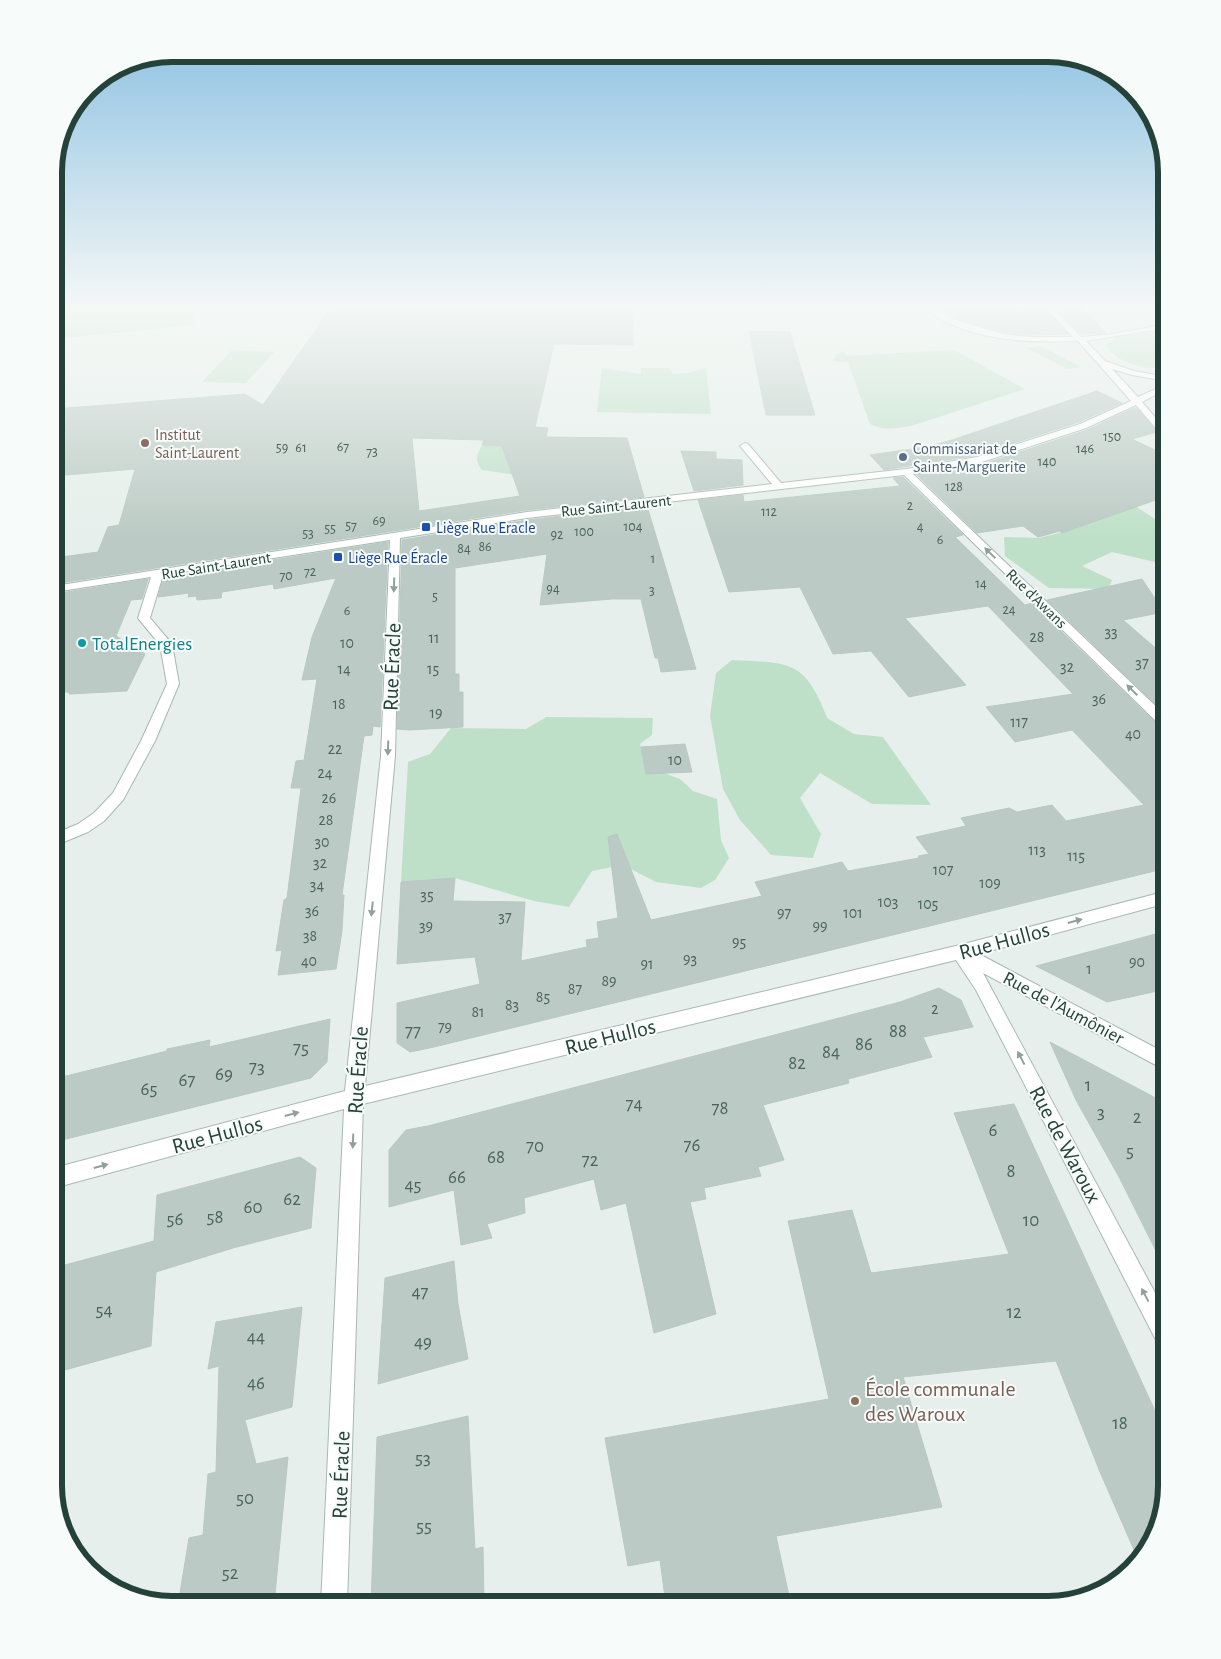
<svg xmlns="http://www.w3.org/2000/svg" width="1221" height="1659" font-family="'Alegreya Sans',sans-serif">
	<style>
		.green { fill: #bfe0c8 }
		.building { fill: #bbcac4; stroke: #b8c9c2; fill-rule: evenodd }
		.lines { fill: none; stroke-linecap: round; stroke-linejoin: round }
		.minor-casing { stroke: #a8b8b2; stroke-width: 2 }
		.minor { fill: #fff; fill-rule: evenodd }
		.oneway { fill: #92a09c }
		.education-dot { fill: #8d6e63; stroke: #f7fbf9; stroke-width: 2 }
		.service-dot { fill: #5c6f8a; stroke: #f7fbf9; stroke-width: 2 }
		.transit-dot { fill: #1a4fb4; stroke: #f7fbf9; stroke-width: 2 }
		.culture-dot { fill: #0f9aa8; stroke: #f7fbf9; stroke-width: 2 }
		.labels { text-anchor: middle; stroke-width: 4; stroke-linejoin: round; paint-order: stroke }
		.far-number-label { font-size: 14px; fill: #4a645c }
		.far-education-label { font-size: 16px; fill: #785e54; stroke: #f7fbf9; text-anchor: start }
		.far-service-label { font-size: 16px; fill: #4e5e75; stroke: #f7fbf9; text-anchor: start }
		.far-street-label { font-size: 16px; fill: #24423a; stroke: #f7fbf9 }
		.far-transit-label { font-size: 16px; fill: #164399; stroke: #f7fbf9; text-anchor: start }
		.number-label { font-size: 16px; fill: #4a645c }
		.culture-label { font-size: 19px; fill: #0d838f; stroke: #f7fbf9; text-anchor: start }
		.street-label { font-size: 19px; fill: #24423a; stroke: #f7fbf9 }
		.near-number-label { font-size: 19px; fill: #4a645c }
		.near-street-label { font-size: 22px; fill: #24423a; stroke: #f7fbf9 }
		.near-education-label { font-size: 22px; fill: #785e54; stroke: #f7fbf9; text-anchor: start }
		.rim { fill: none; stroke: #24423a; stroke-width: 6 }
	</style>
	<rect width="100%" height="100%" fill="#e6efeb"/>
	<g class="green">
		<path d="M54 305H244L197 308 192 325 54 339Z"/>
		<path d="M1167 330V364C1153 375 1112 361 1106 345L1118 337Z"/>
		<path d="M1040 346 1081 367 1068 369 1026 348Z"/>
		<path d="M232 350 274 352 246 383 202 382Z"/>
		<path d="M951 350 956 351 1025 389 911 426C897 428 883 431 870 424L848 362 833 361 837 354 843 351 847 356Z"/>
		<path d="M602 368 641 374V368H670L673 374 688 373 706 368 711 414 597 412Z"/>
		<path d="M482 445 543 447 523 473 509 474 482 470C474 460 477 455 482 445Z"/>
		<path d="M1097 498H1123L1155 519 1167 537V553L1159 563 1112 552 1082 566 1112 580 1108 589 1049 588 1005 556 1004 537 1039 538 1071 530 1097 521Z"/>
		<path d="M732 660C789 663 805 659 827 718L854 734 883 737 931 805 872 804 820 773 800 798 821 834 813 858 771 855 740 820 723 789 710 716 716 673Z"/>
		<path d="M546 717 653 718 652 735 640 744 641 747 664 773 680 779 693 791 717 799 721 840 729 858 715 880 701 888 656 882 623 865 592 871 569 907 534 901 455 878 401 882 408 762 430 754 451 728 526 729Z"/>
	</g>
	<g class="building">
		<path d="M333 305H632L633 345 554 344 535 427 548 428 546 437 627 438 644 497 527 510 54 584V558L98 552 108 527 119 525 135 469 54 476V409L245 394 263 405ZM412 438 484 440 482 445 502 446 520 496 419 511Z"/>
		<path d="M933 305H1041L1068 334 1030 335 1003 332 954 317Z"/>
		<path d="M1053 305H1079L1106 333 1081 334Z"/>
		<path d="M749 331 790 332 815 415H766Z"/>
		<path d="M1097 391 1122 403 1079 422 977 455 884 470 870 455 926 447 952 440Z"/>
		<path d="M1134 408 1138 410 1157 432 1132 439 1167 456V496L1062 533 1060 531 1038 537 1023 526 977 533 917 475 983 464 1087 430Z"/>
		<path d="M681 451 716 452V459L742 460 743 485 694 491Z"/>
		<path d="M903 477 963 535 955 537 1025 605 1032 603 1161 728 1167 730V868L434 1047 410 1052 397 1043V1003L480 984 475 957 397 964 401 882 455 878 453 901 525 902 521 961 587 947 586 940 599 938 597 922 618 918 608 837 617 834 651 920 762 896 755 882 842 862 848 871 919 858 918 856 929 854 916 837 966 826 961 818 1009 808 1017 812 1052 805 1066 821 1144 805 1072 730 1015 742 986 707 1073 694 988 606 905 618 966 685 909 697 871 651 833 654 800 587 729 592 698 500 743 495 744 502 900 486 893 478Z"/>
		<path d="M647 506 696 669 661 672 658 658H655L641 599H612L540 605 547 554 455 568V674H459V692H463V727L409 730 397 729 402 540 527 520Z"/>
		<path d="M388 542 380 727 373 726 372 735 364 736 342 895H344L342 931 336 969 278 975 282 950 276 951 284 900 287 898 301 788H291L296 761 304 760 317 679 302 680 312 637 336 578 274 589 273 584 222 592 221 598 197 600 196 596 188 597 189 593 158 597 164 577Z"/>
		<path d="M148 579 142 599 131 600 116 636 145 654 127 691 69 694V692H54V594Z"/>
		<path d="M1142 579 1164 612 1123 620 1167 658V715L1047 600Z"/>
		<path d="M685 744 692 772 646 774 641 747Z"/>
		<path d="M1167 931V989L1107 1002 1036 966Z"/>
		<path d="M939 988 961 1000 973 1027 923 1037 932 1057 848 1079 849 1083 763 1105 784 1160 758 1167 761 1176 704 1188 706 1199 690 1202 716 1314 654 1333 626 1203 601 1210 594 1179 524 1198 525 1213 487 1224 492 1238 461 1245 454 1190 389 1207V1150L406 1130 428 1126 900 1002Z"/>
		<path d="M330 1019 327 1062 311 1078 54 1142V1079L167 1051V1049L210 1040 209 1047Z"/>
		<path d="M1050 1042 1167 1104V1273L1119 1177 1076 1100Z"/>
		<path d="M1014 1104 1167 1437V1487L1151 1546 1138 1559 1100 1472 1056 1361 903 1377 942 1507 776 1536 791 1605H666L660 1560 628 1566 605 1438 829 1399 788 1221 852 1210 871 1273 1009 1254 954 1113Z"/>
		<path d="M300 1157 316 1168 311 1228 233 1248 156 1272 151 1346 54 1373V1268L154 1241 157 1195Z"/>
		<path d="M454 1261 458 1304 468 1359 378 1384 385 1278Z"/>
		<path d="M302 1307 292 1407 245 1420 256 1464 288 1457 274 1605H178L189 1538 203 1535 208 1474 216 1472 219 1366 208 1369 216 1322Z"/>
		<path d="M468 1416 475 1549 483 1547 484 1605H371L377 1437Z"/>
	</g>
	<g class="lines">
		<defs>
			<path id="minor" d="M921 305H929L953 319 1003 334 1030 337H1073L1043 305H1050L1081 337 1113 334 1167 324V328L1086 341 1105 361 1134 371 1167 377V381L1132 375 1112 369 1138 397 1167 384V389L1142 402 1167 431V439L1164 438 1136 405 1086 428 982 462 913 474 1167 717V728L1162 727 904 475 527 518 400 538 395 756 365 1086 960 945 1167 891V903L979 954 1167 1054V1071L983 973 1167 1315V1349L1159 1346 976 990 956 960 363 1104 347 1605H321L344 1109 54 1188V1168L345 1091 381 756 390 540 163 575 150 618 172 644 179 684 155 741 123 800 104 821 88 832 54 846V834L78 824 94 813 113 793 141 741 167 684 160 645 138 618 151 577 54 592V586L527 512 772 484 740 446 745 443 748 444 781 483 906 469 977 457 1080 424 1131 401 1078 341C1028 344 959 340 921 305Z"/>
		</defs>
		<use href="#minor" class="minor-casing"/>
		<use href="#minor" class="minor"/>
	</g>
	<defs><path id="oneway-solid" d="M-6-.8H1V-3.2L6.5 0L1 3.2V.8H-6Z" transform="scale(1.25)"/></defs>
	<g class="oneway">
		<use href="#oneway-solid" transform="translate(990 553) rotate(-136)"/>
		<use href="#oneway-solid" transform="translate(394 585) rotate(92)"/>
		<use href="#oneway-solid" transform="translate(1132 690) rotate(-136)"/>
		<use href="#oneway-solid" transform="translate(388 748) rotate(92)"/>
		<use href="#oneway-solid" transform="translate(372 909) rotate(96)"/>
		<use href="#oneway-solid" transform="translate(1075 921) rotate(-15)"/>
		<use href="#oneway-solid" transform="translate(1021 1058) rotate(-118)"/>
		<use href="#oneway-solid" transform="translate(292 1114) rotate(-15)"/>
		<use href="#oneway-solid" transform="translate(353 1141) rotate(92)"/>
		<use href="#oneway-solid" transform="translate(101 1166) rotate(-15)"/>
		<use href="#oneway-solid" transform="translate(1145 1295) rotate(-118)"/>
	</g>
	<linearGradient id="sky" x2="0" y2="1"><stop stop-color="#84bce0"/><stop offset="0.57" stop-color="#f4f8f6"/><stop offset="1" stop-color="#f4f8f6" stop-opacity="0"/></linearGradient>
	<rect width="1221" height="538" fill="url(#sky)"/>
	<g class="education-dot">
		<circle cx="145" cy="443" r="5"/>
		<circle cx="855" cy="1401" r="5"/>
	</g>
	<circle class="service-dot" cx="903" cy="457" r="5"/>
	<g class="transit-dot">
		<rect x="421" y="522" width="10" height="10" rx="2.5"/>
		<rect x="333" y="552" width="10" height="10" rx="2.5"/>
	</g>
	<circle class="culture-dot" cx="82" cy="643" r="5"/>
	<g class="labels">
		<g class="far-number-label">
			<text x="1112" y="441">150</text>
			<text x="343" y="451">67</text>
			<text x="282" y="452">59</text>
			<text x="301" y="452">61</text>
			<text x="1085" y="453">146</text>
			<text x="372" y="456">73</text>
			<text x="1047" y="466">140</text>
			<text x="954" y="491">128</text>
			<text x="910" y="510">2</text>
			<text x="769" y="516">112</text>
			<text x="379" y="525">69</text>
			<text x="351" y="530">57</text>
			<text x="633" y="531">104</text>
			<text x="920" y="531">4</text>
			<text x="330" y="533">55</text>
			<text x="584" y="536">100</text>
			<text x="308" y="538">53</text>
			<text x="557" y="539">92</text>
			<text x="940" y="544">6</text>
			<text x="485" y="551">86</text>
			<text x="464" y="553">84</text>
			<text x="653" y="563">1</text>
			<text x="310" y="576">72</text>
			<text x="286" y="580">70</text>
			<text x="981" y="588">14</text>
			<text x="553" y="593">94</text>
			<text x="652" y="595">3</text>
			<text x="435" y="601">5</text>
			<text x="1009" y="614">24</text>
			<text x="347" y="615">6</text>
		</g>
		<g class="far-education-label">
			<text x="155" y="440">Institut<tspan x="155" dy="18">Saint-Laurent</tspan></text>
		</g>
		<g class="far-service-label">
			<text x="913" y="454">Commissariat de<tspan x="913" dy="18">Sainte-Marguerite</tspan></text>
		</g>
		<g class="far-street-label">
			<text transform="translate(616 505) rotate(-6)" y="6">Rue Saint-Laurent</text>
			<text transform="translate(216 565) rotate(-9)" y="6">Rue Saint-Laurent</text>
			<text transform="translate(1037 598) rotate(44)" y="6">Rue d'Awans</text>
		</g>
		<g class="far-transit-label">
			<text x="436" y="533">Liège Rue Eracle</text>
			<text x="348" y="563">Liège Rue Éracle</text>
		</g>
		<g class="number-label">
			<text x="1111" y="637">33</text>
			<text x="1037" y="642">28</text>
			<text x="434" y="643">11</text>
			<text x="347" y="648">10</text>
			<text x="1142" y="668">37</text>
			<text x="1067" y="672">32</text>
			<text x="344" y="674">14</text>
			<text x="433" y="674">15</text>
			<text x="1099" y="704">36</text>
			<text x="339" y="709">18</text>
			<text x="436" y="718">19</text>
			<text x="1019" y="727">117</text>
			<text x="1133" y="739">40</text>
			<text x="335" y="754">22</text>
			<text x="675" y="765">10</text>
			<text x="325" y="778">24</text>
			<text x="329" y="803">26</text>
			<text x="326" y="825">28</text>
			<text x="322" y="847">30</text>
			<text x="1037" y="855">113</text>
			<text x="1076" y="861">115</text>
			<text x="320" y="868">32</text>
			<text x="943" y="875">107</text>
			<text x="990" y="888">109</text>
			<text x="317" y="890">34</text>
			<text x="427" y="900">35</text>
			<text x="888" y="907">103</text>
			<text x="928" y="909">105</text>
			<text x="312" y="916">36</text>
			<text x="784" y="918">97</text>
			<text x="853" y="918">101</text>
			<text x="505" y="922">37</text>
			<text x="426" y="931">39</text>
			<text x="820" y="931">99</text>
			<text x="310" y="941">38</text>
			<text x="739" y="947">95</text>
			<text x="690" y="964">93</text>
			<text x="309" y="966">40</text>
			<text x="1137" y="967">90</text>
			<text x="647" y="969">91</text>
			<text x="1089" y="974">1</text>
			<text x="609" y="986">89</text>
			<text x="575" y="994">87</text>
			<text x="543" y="1002">85</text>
			<text x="512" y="1010">83</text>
			<text x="935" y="1014">2</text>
			<text x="478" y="1017">81</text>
			<text x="445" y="1032">79</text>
		</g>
		<g class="culture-label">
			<text x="92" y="650">TotalEnergies</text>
		</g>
		<g class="street-label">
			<text transform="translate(1064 1007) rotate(28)" y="7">Rue de l'Aumônier</text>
		</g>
		<g class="near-number-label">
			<text x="413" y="1037">77</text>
			<text x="898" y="1037">88</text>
			<text x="864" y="1050">86</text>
			<text x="301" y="1054">75</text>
			<text x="831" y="1058">84</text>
			<text x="797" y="1069">82</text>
			<text x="257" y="1073">73</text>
			<text x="224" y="1080">69</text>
			<text x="187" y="1086">67</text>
			<text x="1088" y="1091">1</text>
			<text x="149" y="1095">65</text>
			<text x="634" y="1110">74</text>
			<text x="720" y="1114">78</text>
			<text x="1101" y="1118">3</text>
			<text x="1137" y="1123">2</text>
			<text x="993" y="1136">6</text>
			<text x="692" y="1151">76</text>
			<text x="535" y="1152">70</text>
			<text x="1130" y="1157">5</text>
			<text x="496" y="1163">68</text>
			<text x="590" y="1166">72</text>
			<text x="1011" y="1177">8</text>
			<text x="457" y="1183">66</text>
			<text x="413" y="1191">45</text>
			<text x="292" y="1205">62</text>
			<text x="253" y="1213">60</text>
			<text x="215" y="1223">58</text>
			<text x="175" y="1225">56</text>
			<text x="1031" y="1226">10</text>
			<text x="420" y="1298">47</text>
			<text x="104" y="1316">54</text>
			<text x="1014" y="1318">12</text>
			<text x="256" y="1343">44</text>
			<text x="423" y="1348">49</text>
			<text x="256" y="1389">46</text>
			<text x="1120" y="1429">18</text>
			<text x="423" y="1464">53</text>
			<text x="245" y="1504">50</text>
			<text x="424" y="1532">55</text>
			<text x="230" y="1579">52</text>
		</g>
		<g class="near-street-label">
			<text transform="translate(391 667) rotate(-88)" y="8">Rue Éracle</text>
			<text transform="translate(1004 940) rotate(-15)" y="8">Rue Hullos</text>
			<text transform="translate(610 1036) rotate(-14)" y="8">Rue Hullos</text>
			<text transform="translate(357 1070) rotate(-86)" y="8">Rue Éracle</text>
			<text transform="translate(217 1134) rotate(-15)" y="8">Rue Hullos</text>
			<text transform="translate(1066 1144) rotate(62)" y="8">Rue de Waroux</text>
			<text transform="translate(340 1475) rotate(-88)" y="8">Rue Éracle</text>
		</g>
		<g class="near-education-label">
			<text x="865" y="1396">École communale<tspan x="865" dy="25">des Waroux</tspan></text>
		</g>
	</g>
	<path d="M0 0H1221V1659H0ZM172 62H1048A110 110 0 0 1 1158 172V1486A110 110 0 0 1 1048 1596H172A110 110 0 0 1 62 1486V172A110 110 0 0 1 172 62Z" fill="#f7fbf9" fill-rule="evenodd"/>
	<path class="rim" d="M172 62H1048A110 110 0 0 1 1158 172V1486A110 110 0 0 1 1048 1596H172A110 110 0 0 1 62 1486V172A110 110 0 0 1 172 62Z"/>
</svg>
